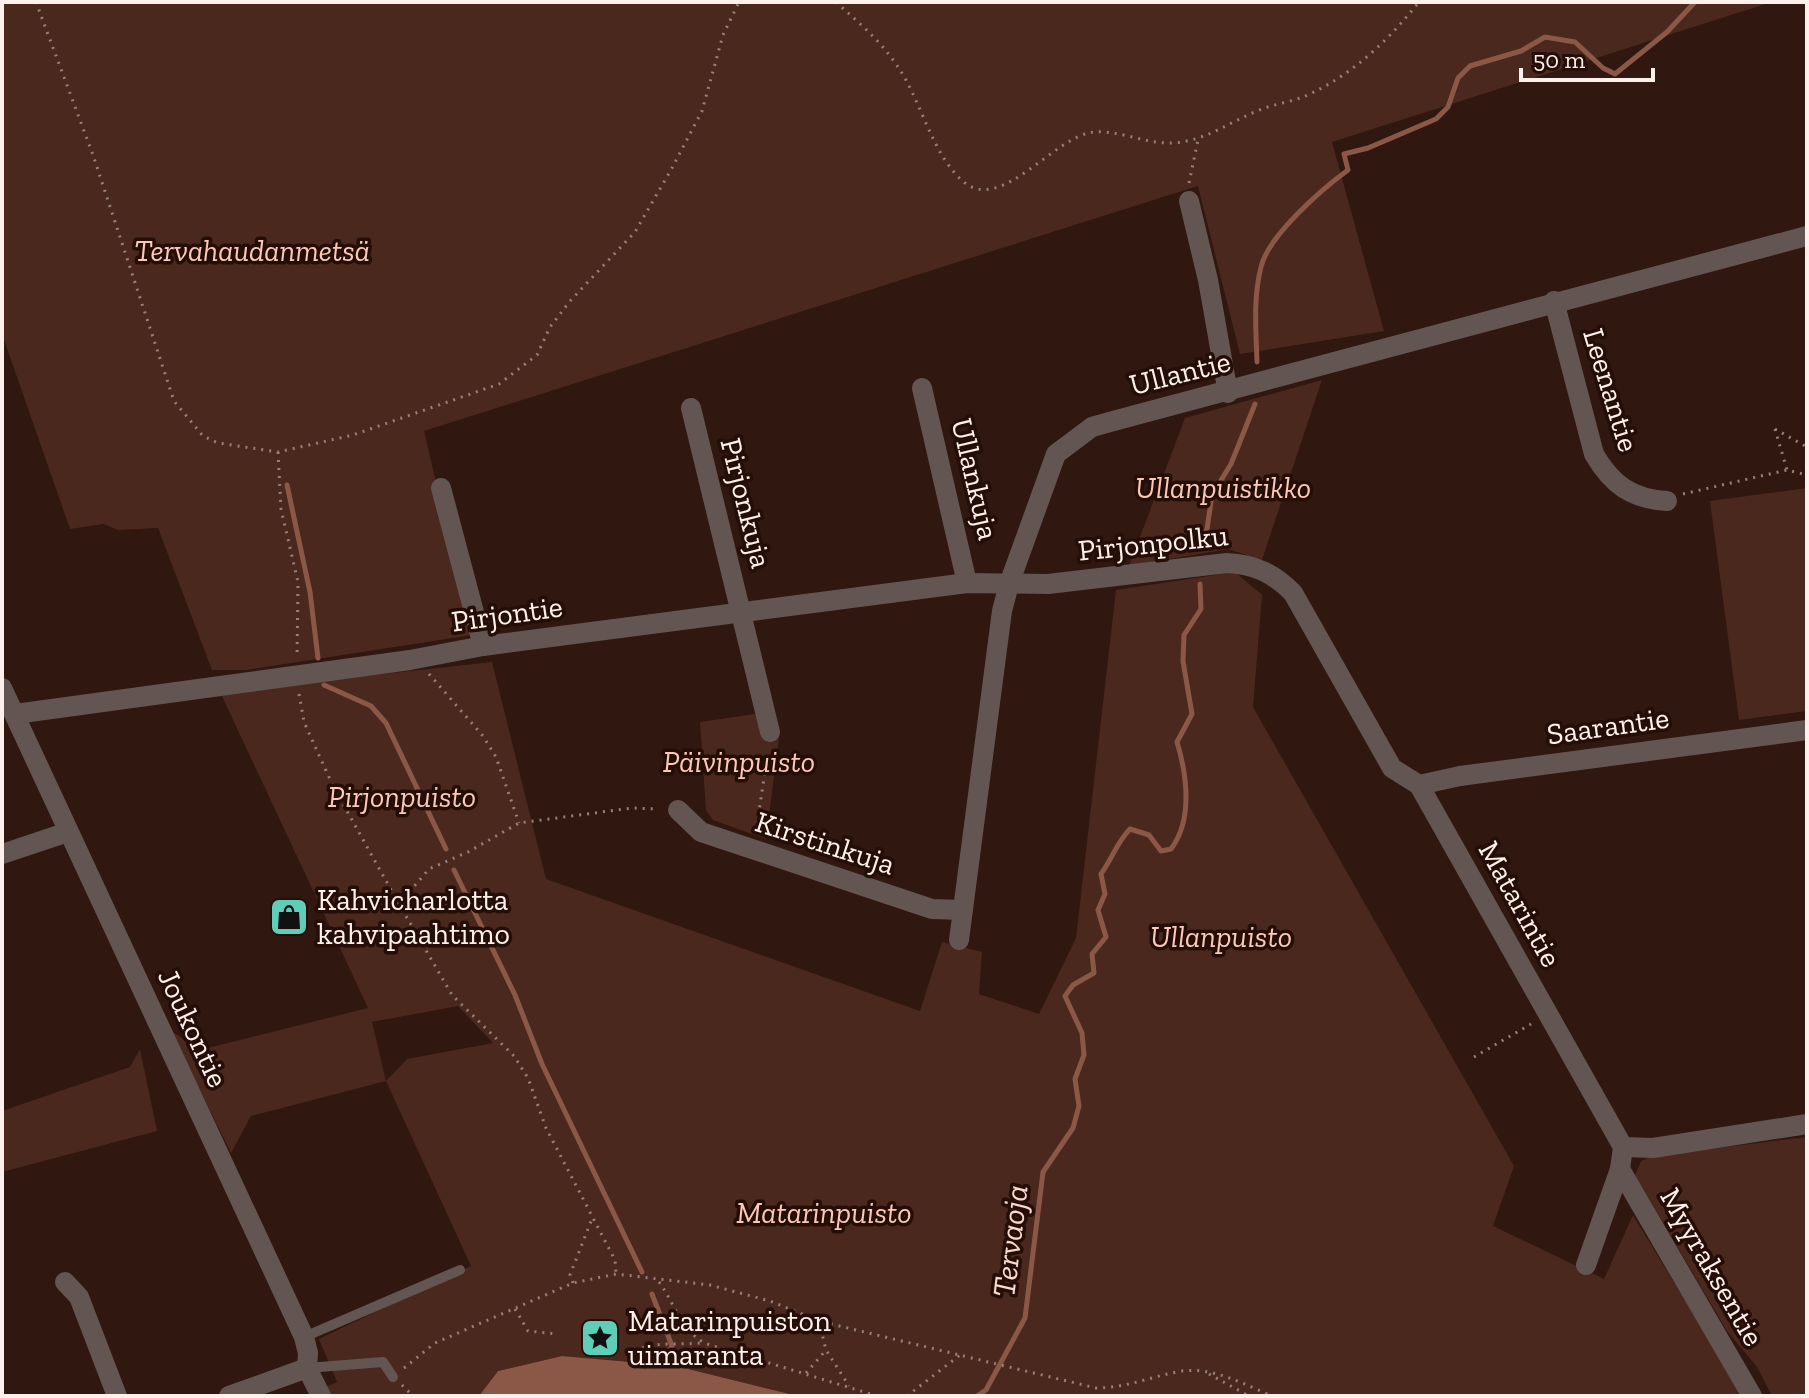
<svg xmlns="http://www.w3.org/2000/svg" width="1809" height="1398" font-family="'Zilla Slab',serif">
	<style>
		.green { fill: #4b281d; fill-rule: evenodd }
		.water { fill: #8b5848 }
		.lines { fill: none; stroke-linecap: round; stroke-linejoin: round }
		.stream { stroke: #8b5848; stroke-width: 5 }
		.path { stroke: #95817a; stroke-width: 3; stroke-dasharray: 2 6; stroke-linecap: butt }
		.lane { stroke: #635551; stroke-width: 10 }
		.street { stroke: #635551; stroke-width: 20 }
		.labels { text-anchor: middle; stroke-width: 7; stroke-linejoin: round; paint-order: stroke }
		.park-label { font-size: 30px; font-style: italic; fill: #fbc9b9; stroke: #250e07 }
		.street-label { font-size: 30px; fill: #fef0eb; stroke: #250e07 }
		.poi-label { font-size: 30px; fill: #fef0eb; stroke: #250e07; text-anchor: start }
		.water-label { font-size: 32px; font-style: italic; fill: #fad8cd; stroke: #250e07 }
	</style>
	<rect width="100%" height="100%" fill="#30170f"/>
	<g class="green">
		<path d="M2 2H1772L1332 142 1384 331 1240 354 1198 186 424 431 472 635 246 670H212L158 528 118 530 104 524 70 529 2 334Z"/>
		<path d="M1322 380 1262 560 1228 549 1129 566 1185 418Z"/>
		<path d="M1807 488V711L1739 720 1710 501Z"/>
		<path d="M1235 572 1262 595 1253 707 1514 1166 1493 1226 1604 1279 1633 1215 1743 1396H798L676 1366 562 1356 498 1371 479 1396H306L337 1382 319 1339 471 1266 386 1081 251 1116 231 1153 171 1031 200 1050 368 1008 220 692 492 662 546 879 920 1011 942 942 982 952 979 994 1039 1014 1076 938 1116 590ZM458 1006 493 1043 407 1059 386 1081 372 1022Z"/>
		<path d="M762 713 779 737 766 839 713 820 706 810 700 722Z"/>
		<path d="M140 1049 157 1131 2 1172V1111L130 1067Z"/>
		<path d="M1807 1137V1396H1772L1757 1367 1727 1331 1635 1175 1641 1161 1652 1156Z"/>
	</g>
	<path class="water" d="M562 1356 676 1366 798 1396H479L498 1371Z"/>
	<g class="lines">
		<g class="stream">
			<path d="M1257 362C1256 330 1253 299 1261 267 1268 236 1322 189 1348 170L1344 154 1368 148 1436 119 1448 107 1458 78 1470 66 1521 51 1545 37 1575 42 1603 68 1615 74 1667 32 1695 2"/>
			<path d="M287 485 310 592 318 658"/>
			<path d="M1199 547 1207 529 1212 495 1231 464 1255 404"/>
			<path d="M324 685 371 706 386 723 446 849"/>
			<path d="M454 870 515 995 542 1064 642 1272"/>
			<path d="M652 1294 672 1346 665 1359V1371"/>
			<path d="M977 1396 986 1390 1025 1318 1043 1172 1073 1128 1079 1106 1075 1079 1084 1055 1082 1033 1065 996 1073 985 1094 973 1092 954 1106 937 1098 910 1105 894 1101 874C1112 859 1117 842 1130 829L1149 835 1161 851 1171 849C1193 820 1187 775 1177 742L1192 714 1183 661 1184 635 1201 609 1200 584"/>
		</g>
		<g class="path">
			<path d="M36 2 93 155 174 401 203 436 218 443 278 452 353 435 499 384 537 355 550 327 570 301 635 232 672 168 702 111 723 35 739 2"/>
			<path d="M836 2C859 23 881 41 898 67 922 102 932 156 965 183 1003 212 1054 136 1094 132 1119 130 1146 144 1172 143 1207 141 1230 121 1262 109 1275 104 1290 102 1303 97 1350 77 1387 42 1419 2"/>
			<path d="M1189 183 1198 140"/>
			<path d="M1775 429 1787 470"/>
			<path d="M1775 429 1807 447"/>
			<path d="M278 452 281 509 298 582 297 658"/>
			<path d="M1683 494 1787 470 1807 475"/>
			<path d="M429 674 483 736 496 757 519 823"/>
			<path d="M299 694 304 722 333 786 399 904 452 995 514 1056 528 1078 546 1128 615 1260 616 1273"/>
			<path d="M756 831 768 752"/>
			<path d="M399 904 429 869 468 852 519 823 632 808 658 809"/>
			<path d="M1474 1057 1531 1024"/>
			<path d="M659 1282C675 1304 679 1327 704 1343L877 1396"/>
			<path d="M573 1283 570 1275 593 1216"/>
			<path d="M515 1309 528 1331 558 1334"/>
			<path d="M819 1321 826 1350 849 1386"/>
			<path d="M642 1348C660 1342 681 1345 701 1343"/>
			<path d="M404 1368 435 1343 573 1283 616 1274 710 1285 770 1301 819 1321 1096 1388C1127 1388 1152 1376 1182 1371 1214 1367 1243 1384 1272 1396"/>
			<path d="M806 1373 826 1350"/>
			<path d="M1209 1374 1249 1396"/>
			<path d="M402 1385 413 1396"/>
			<path d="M386 1396V1388"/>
			<path d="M907 1396 960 1355"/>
		</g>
		<g class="lane">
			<path d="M304 1337 460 1270"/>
			<path d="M307 1368 383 1362 393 1377"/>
		</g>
		<g class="street">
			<path d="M1189 201 1208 280 1228 393"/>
			<path d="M1554 301 1594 454C1612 485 1632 499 1667 501"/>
			<path d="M922 388 967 583"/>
			<path d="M691 408 770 732"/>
			<path d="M441 488 483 646"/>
			<path d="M2 688 304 1337 308 1353 307 1368 321 1396"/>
			<path d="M15 714 410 660 483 646 967 583 1048 584 1227 563C1255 564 1274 574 1293 593L1392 768 1419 785 1623 1147 1620 1169 1586 1265"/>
			<path d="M1419 785 1460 776 1807 730"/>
			<path d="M678 810 701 832 932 909 963 910"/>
			<path d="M2 854 68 832"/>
			<path d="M959 940 1002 611 1009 584 1056 454 1092 427 1117 420 1807 236"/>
			<path d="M1623 1147 1653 1148 1807 1124"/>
			<path d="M1620 1169 1752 1396"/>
			<path d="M65 1282 79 1297 117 1396"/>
			<path d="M229 1396 307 1368"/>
		</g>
	</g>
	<defs>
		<symbol id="shop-square" viewBox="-11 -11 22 22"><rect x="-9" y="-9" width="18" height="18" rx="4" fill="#5eceb8" stroke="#250e07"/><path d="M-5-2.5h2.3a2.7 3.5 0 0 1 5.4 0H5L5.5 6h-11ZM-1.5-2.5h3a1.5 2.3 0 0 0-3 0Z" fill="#111"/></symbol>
		<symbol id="sight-square" viewBox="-11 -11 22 22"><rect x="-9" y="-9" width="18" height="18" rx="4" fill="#5eceb8" stroke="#250e07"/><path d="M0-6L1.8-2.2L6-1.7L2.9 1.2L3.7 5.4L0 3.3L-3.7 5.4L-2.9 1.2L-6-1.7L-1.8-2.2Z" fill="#111"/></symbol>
	</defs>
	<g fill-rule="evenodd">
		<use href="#shop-square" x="267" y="895" width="44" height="44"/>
		<use href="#sight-square" x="578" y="1316" width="44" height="44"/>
	</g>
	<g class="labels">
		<g class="park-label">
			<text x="252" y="261">Tervahaudanmetsä</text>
			<text x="1223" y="498">Ullanpuistikko</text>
			<text x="739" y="772">Päivinpuisto</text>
			<text x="402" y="807">Pirjonpuisto</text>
			<text x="1221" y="947">Ullanpuisto</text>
			<text x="824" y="1223">Matarinpuisto</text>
		</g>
		<g class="street-label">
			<text transform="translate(1180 373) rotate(-14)" y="10">Ullantie</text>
			<text transform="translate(1611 390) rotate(73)" y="10">Leenantie</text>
			<text transform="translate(975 479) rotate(77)" y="10">Ullankuja</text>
			<text transform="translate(746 503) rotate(76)" y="10">Pirjonkuja</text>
			<text transform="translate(1153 543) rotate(-6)" y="10">Pirjonpolku</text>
			<text transform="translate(507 614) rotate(-8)" y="10">Pirjontie</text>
			<text transform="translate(1608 726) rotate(-8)" y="10">Saarantie</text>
			<text transform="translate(825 843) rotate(18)" y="10">Kirstinkuja</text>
			<text transform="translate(1520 904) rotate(61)" y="10">Matarintie</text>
			<text transform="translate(193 1028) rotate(65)" y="10">Joukontie</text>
			<text transform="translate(1712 1267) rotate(60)" y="10">Myyraksentie</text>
		</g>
		<g class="poi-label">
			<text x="317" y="910">Kahvicharlotta<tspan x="317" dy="34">kahvipaahtimo</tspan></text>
			<text x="628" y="1331">Matarinpuiston<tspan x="628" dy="34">uimaranta</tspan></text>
		</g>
		<g class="water-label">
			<text transform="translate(1010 1241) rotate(-83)" y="11">Tervaoja</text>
		</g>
	</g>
	<rect width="1809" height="1398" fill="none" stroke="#fef0eb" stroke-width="8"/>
	<path d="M1521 68v12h132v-12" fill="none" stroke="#fef0eb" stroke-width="4"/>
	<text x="1533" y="68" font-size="24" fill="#fef0eb" stroke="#250e07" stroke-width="6" paint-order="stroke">50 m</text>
</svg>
